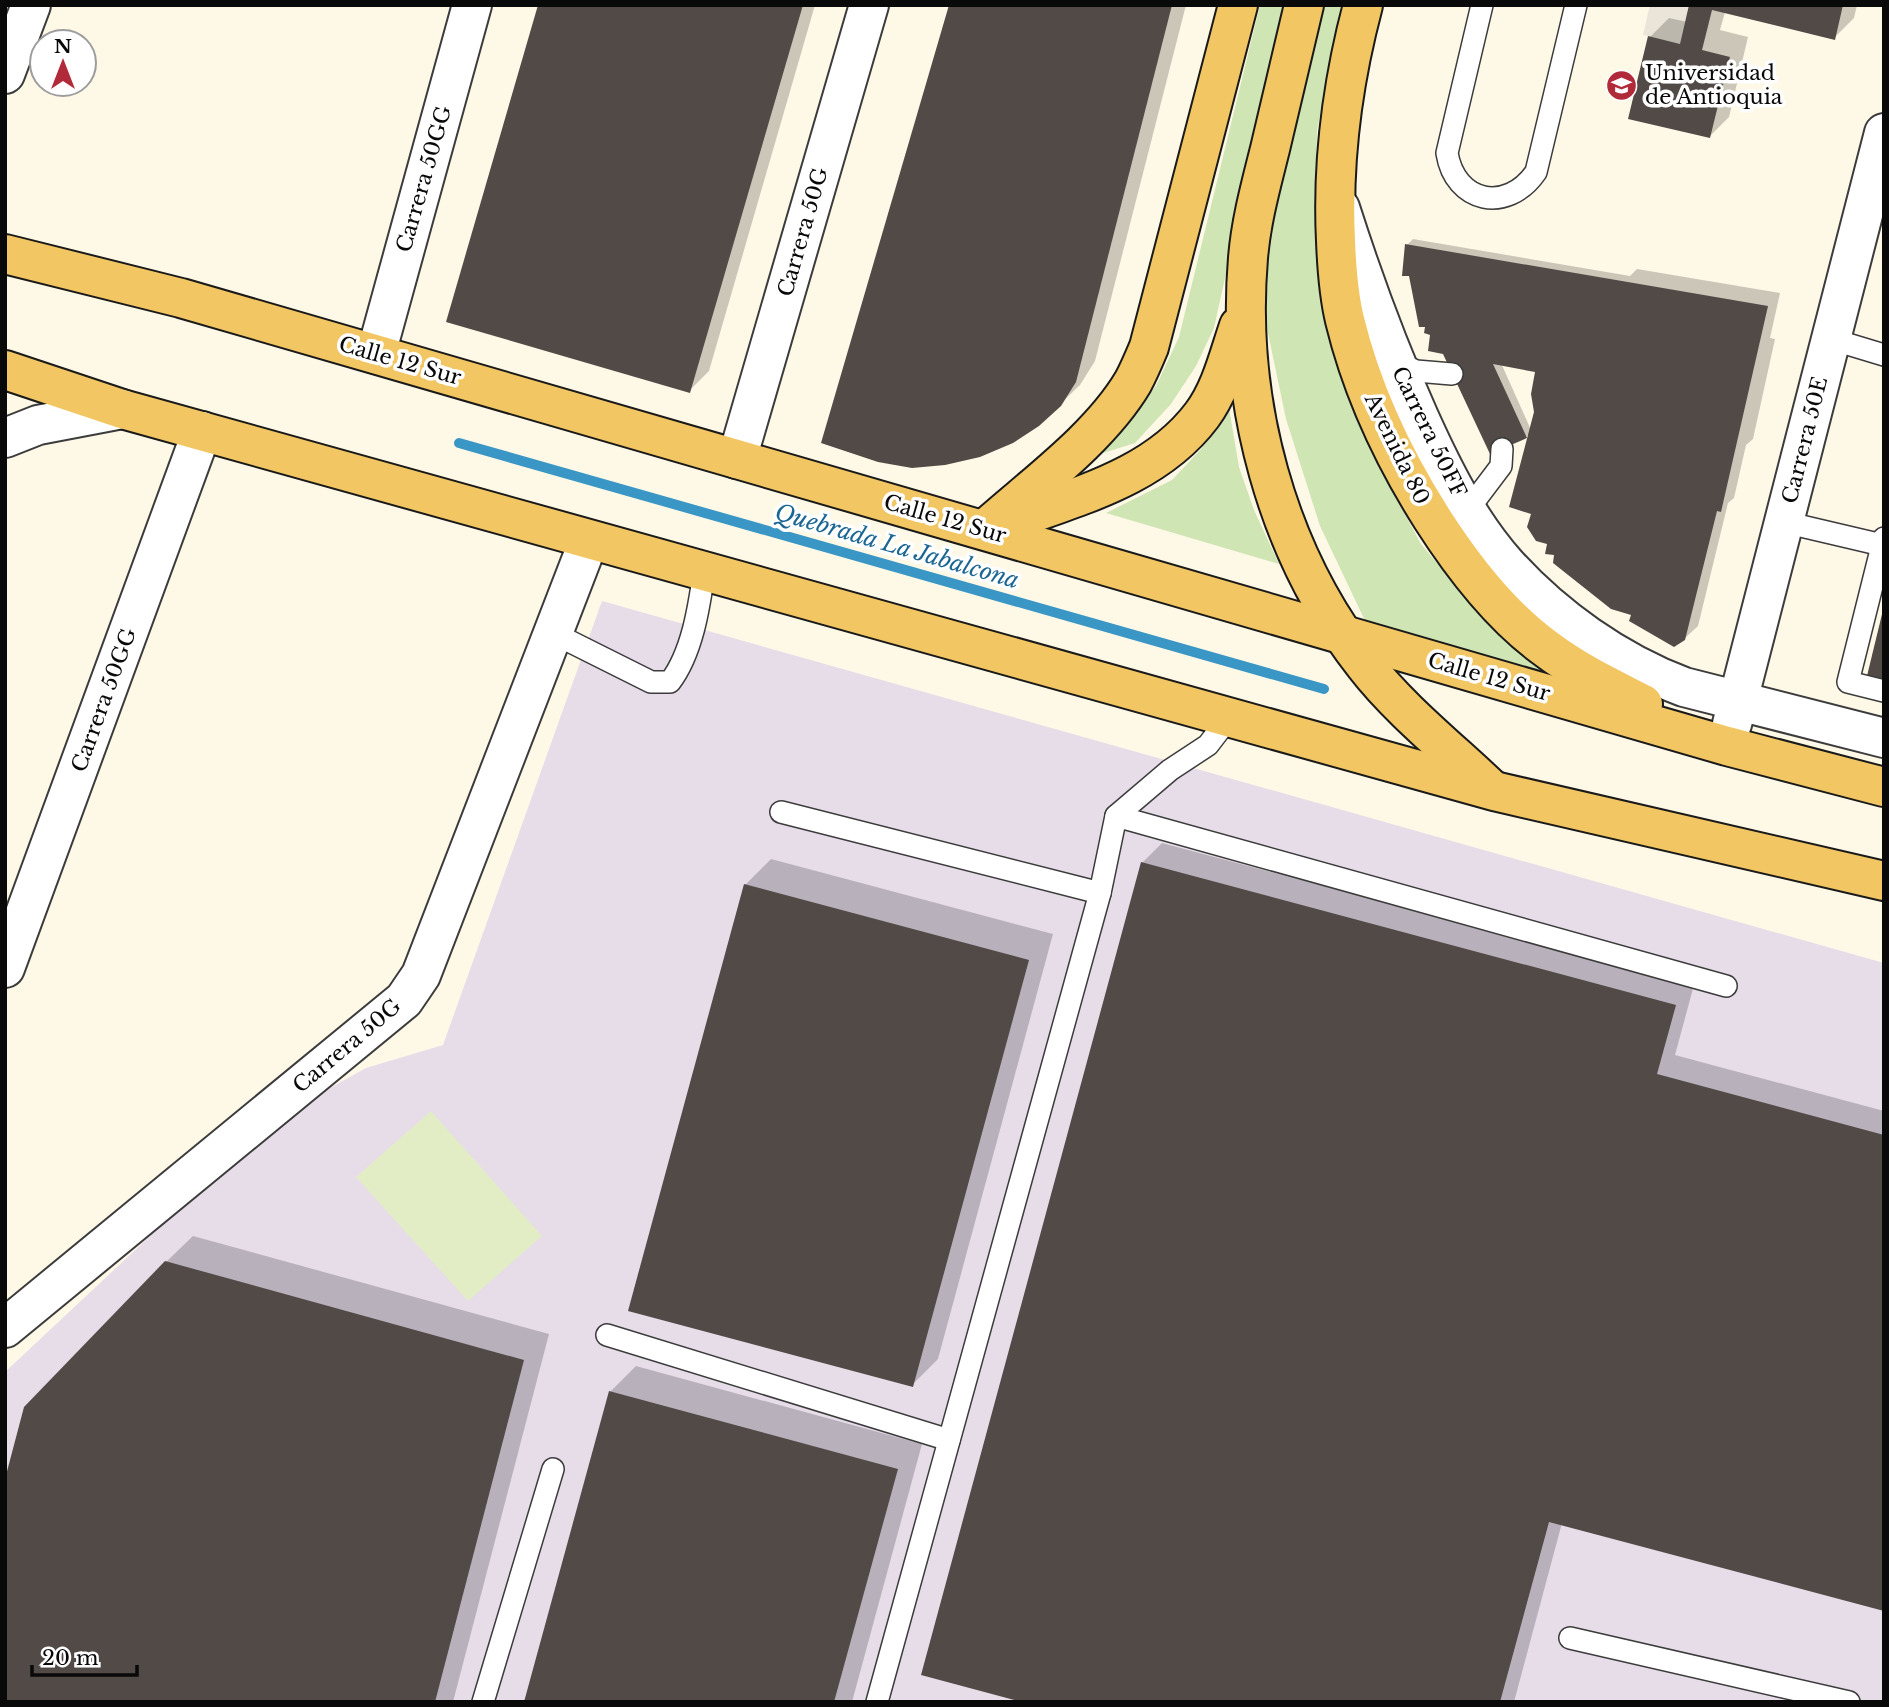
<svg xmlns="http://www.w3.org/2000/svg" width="1889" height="1707" font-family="'Libre Baskerville',serif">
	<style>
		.industrial { fill: #e7dde9 }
		.green { fill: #d0e5b4 }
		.pitch { fill: #e2edc5 }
		.plaza { fill: #ebe5d9 }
		.shadow { fill: #0003; fill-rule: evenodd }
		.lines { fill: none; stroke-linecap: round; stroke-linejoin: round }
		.stream { stroke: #3a96c5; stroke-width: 10 }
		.building { fill: #514a47 }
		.service-casing { stroke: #3c3c3c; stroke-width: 24 }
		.minor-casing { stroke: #3c3c3c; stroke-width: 42 }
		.tertiary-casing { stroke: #3c3c3c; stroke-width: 42 }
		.primary-casing { stroke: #1a1a1a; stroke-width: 42 }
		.service { stroke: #fff; stroke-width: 21 }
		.minor { stroke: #fff; stroke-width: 38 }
		.tertiary { stroke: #fff; stroke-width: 38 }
		.primary { stroke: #f1c663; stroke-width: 38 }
		.labels { text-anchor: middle; stroke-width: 7; stroke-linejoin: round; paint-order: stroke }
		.poi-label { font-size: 21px; fill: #090909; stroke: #fff; text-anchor: start }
		.street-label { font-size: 21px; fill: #090909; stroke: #fff }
		.water-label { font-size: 23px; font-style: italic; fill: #1b6693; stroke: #fff }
	</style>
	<rect width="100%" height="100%" fill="#fef8e7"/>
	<path class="industrial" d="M602 601 1884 963V1702H5V1372L276 1118 366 1068 443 1045Z"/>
	<g class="green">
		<path d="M1260 5H1285L1214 328 1196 366 1171 404 1135 443 1100 454 1156 386 1179 337Z"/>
		<path d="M1321 5H1344L1335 39 1317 131 1316 205 1320 271 1374 457 1421 544 1474 607 1525 658 1577 693 1368 627 1320 526 1286 419 1265 319 1266 242Z"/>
		<path d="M1228 402 1239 467 1254 510 1279 564 1106 513 1172 480 1203 447Z"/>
	</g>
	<path class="pitch" d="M431 1111 542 1236 468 1301 356 1177Z"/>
	<path class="plaza" d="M1650 5H1689L1680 44 1643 35Z"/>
	<g class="shadow">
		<path d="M540 5H815L709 371 689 391Z"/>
		<path d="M951 5H1186L1095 361 1080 385 1059 405Z"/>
		<path d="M1691 5H1857L1854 18 1834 38 1725 12 1720 30 1748 37 1729 117 1710 136 1650 37 1669 18 1687 22Z"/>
		<path d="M1413 239 1630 276 1637 269 1780 293 1770 338 1775 339 1753 439 1746 445 1734 498 1728 503 1698 626 1684 639 1633 614 1557 554 1533 512 1531 432 1526 437 1444 353 1427 325 1407 245ZM1501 363 1539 370 1536 412 1531 430Z"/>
		<path d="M1162 843 1694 985 1675 1055 1884 1111V1609L1562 1523 1514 1702H1029L1142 863Z"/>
		<path d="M771 859 1053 934 938 1359 912 1385 745 885Z"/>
		<path d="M193 1236 549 1334 453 1702H5L166 1262Z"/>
		<path d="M636 1366 922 1444 852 1702H526L610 1392Z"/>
	</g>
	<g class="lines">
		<path class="stream" d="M459 443 1324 689"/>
	</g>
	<g class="building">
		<path d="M538 5H803L690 393 446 322Z"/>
		<path d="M949 5H1172L1076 382 1061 406 1039 426 1013 443 980 457 945 465 912 468 878 462 821 443Z"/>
		<path d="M1689 5H1843L1835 40 1712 10 1702 50 1730 57 1710 138 1628 119 1648 36 1680 44Z"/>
		<path d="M1405 244 1768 306 1721 512 1717 511 1685 640 1674 647 1629 621 1631 615 1611 609 1553 563 1554 555 1545 554 1547 544 1536 541 1527 527 1531 514 1509 507 1534 412 1531 394 1535 372 1493 364 1527 438 1490 454 1443 354 1428 351 1430 335 1424 333 1425 327H1419L1409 276H1402Z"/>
		<path d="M1883 610 1884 611V680L1867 676Z"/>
		<path d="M1141 862 1676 1005 1657 1074 1884 1135V1611L1549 1522 1500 1702H1022L921 1675Z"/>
		<path d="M744 884 1029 960 913 1387 628 1311Z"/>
		<path d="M165 1261 524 1360 435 1702H5V1479L24 1407Z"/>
		<path d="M609 1391 898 1469 834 1702H524Z"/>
	</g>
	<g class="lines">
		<defs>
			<g id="service">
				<path d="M1482 5 1447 153C1455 203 1507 214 1536 172L1576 5"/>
				<path d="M1831 339 1884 355"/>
				<path d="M1394 361 1416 371 1452 374"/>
				<path d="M1467 511 1501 466 1502 449"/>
				<path d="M1784 522 1882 545"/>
				<path d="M1884 538 1848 682 1884 691"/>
				<path d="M553 633 651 682H670C692 653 699 608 704 572"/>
				<path d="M781 812 1100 893"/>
				<path d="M1116 816 1170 770 1208 745 1228 719"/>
				<path d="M607 1335 949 1440"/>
				<path d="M1570 1638 1849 1702"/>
				<path d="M483 1702 553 1469"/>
				<path d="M877 1702 1100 893 1116 816 1726 986"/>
			</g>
			<g id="minor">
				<path d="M1340 208C1363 280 1388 348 1419 417 1442 468 1468 521 1506 564 1554 617 1617 662 1684 687L1884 738"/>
				<path d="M376 354 472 5"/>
				<path d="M737 459 869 5"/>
				<path d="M1732 724 1884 133"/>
				<path d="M5 968 202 431"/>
				<path d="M5 1328 404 1000 421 975 589 540"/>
			</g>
			<g id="tertiary">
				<path d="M5 74 31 5"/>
				<path d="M5 438 38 425 122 409"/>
			</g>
			<g id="primary">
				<path d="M1304 5C1293 53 1281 101 1270 149 1261 185 1251 221 1248 258 1236 400 1276 552 1365 665 1398 708 1450 750 1489 787"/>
				<path d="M1363 5C1342 84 1332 160 1336 241 1337 267 1339 295 1345 320 1362 390 1394 458 1432 518 1462 565 1501 616 1547 649 1576 671 1610 687 1643 704"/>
				<path d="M5 254 181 298 1727 746 1884 787"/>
				<path d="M5 370 122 409 1494 791 1884 881"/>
				<path d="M1002 524C1073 497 1154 479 1202 415 1221 390 1229 355 1239 326"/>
				<path d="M984 530C1033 486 1099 439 1133 382 1139 371 1144 359 1149 347L1238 5"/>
			</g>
		</defs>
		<use href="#service" class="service-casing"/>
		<use href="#minor" class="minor-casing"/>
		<use href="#tertiary" class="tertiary-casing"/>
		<use href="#primary" class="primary-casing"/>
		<use href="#service" class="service"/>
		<use href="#minor" class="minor"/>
		<use href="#tertiary" class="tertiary"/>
		<use href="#primary" class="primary"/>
	</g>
	<defs>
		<symbol id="university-disc" viewBox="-11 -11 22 22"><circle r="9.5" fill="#b12a39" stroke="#fff"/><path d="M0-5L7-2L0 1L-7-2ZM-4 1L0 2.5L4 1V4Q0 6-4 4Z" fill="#fff"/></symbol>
	</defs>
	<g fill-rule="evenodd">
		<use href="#university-disc" x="1604" y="68" width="35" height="35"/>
	</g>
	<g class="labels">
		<g class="poi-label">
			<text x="1645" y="80">Universidad<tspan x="1645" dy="24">de Antioquia</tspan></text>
		</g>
		<g class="street-label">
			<text transform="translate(424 179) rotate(-74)" y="7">Carrera 50GG</text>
			<text transform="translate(803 232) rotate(-74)" y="7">Carrera 50G</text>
			<text transform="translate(400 361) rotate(16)" y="7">Calle 12 Sur</text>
			<text transform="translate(1429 432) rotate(64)" y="7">Carrera 50FF</text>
			<text transform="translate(1805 440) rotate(-76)" y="7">Carrera 50E</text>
			<text transform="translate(1397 449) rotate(64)" y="7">Avenida 80</text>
			<text transform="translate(945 519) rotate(16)" y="7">Calle 12 Sur</text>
			<text transform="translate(1489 677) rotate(16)" y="7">Calle 12 Sur</text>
			<text transform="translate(104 700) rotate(-70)" y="7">Carrera 50GG</text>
			<text transform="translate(347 1046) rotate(-40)" y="7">Carrera 50G</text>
		</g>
		<g class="water-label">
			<text transform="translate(897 546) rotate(16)" y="8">Quebrada La Jabalcona</text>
		</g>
	</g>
	<rect width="1889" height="1707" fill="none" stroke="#090909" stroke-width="14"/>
	<g transform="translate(63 63)"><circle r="33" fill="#ffffff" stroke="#9d9d9d" stroke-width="2"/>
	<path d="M0-5L12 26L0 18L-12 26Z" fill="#b12a39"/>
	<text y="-10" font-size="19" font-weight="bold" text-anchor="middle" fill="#090909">N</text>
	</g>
	<path d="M32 1665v10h105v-10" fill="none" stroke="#090909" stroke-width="3.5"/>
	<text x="42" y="1665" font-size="21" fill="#090909" stroke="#ffffff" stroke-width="5" paint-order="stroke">20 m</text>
</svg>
